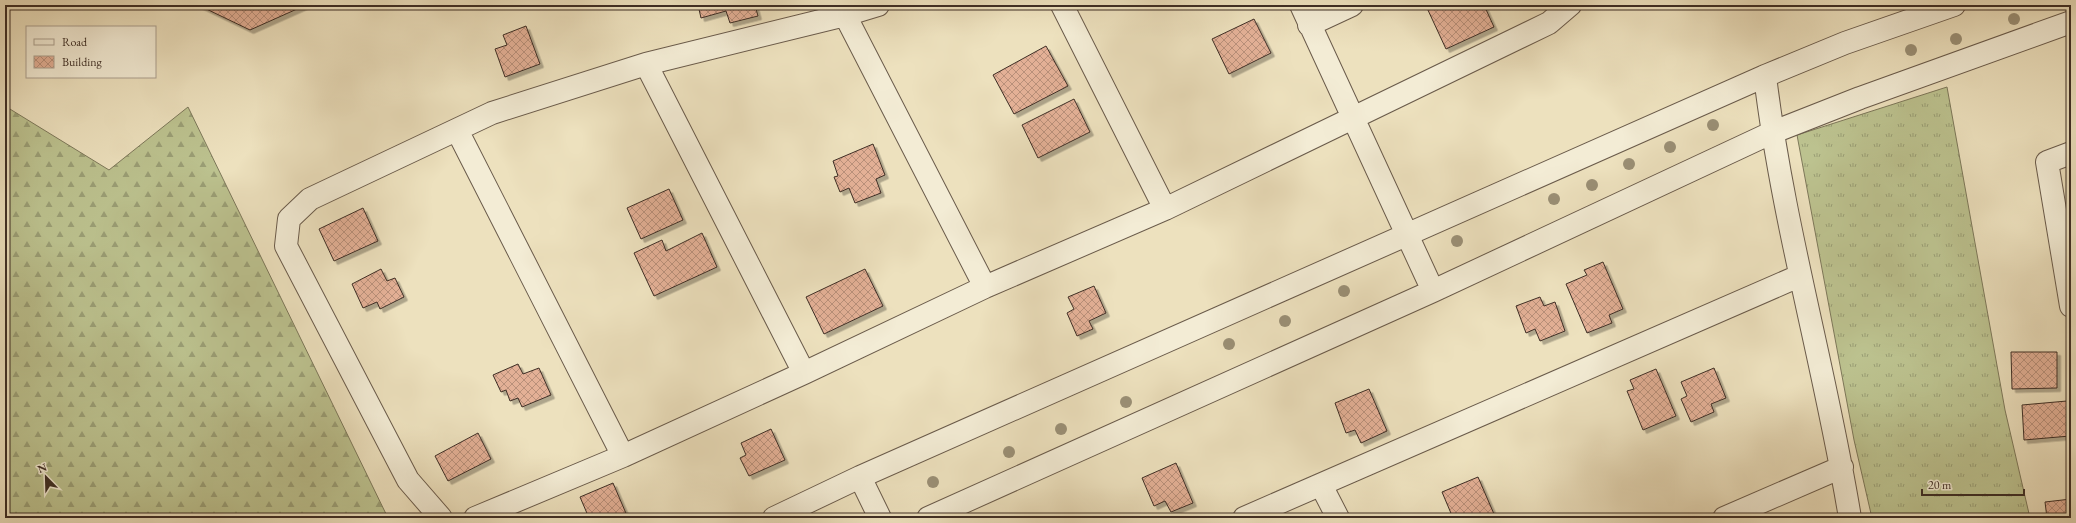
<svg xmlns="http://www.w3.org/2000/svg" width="2076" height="523" viewBox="0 0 2076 523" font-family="'EB Garamond',serif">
<defs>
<pattern id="grass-tufts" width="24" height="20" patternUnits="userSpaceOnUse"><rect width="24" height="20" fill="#bcc28f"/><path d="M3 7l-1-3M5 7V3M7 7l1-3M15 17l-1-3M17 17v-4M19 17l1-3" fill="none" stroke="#9a9e75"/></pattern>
<pattern id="forest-firs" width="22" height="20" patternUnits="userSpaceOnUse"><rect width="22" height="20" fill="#bcc28f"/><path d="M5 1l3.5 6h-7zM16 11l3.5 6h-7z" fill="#9a9e75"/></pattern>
<pattern id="building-cross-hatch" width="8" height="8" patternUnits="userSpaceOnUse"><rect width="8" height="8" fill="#e3b096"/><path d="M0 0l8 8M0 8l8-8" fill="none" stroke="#b9907a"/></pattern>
<filter id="shadow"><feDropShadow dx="3.5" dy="3.5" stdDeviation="0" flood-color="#0004"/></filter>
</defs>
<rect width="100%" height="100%" fill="#ede1be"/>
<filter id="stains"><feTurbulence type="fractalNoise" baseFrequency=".005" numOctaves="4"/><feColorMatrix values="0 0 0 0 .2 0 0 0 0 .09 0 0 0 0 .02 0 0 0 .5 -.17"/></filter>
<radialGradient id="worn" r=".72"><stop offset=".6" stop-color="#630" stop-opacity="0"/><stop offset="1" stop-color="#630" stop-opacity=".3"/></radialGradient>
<path fill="url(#grass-tufts)" stroke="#7d785a" d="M1947,87L2005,410L2030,518H1872L1854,440L1797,135Z"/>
<path fill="url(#forest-firs)" stroke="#7d785a" d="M5,106L109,170L188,107L388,518H5Z"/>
<path fill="url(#building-cross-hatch)" stroke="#3e2e25" filter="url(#shadow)" d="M198,5H306L250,30Z
M698,5H755L758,16L730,23L726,11L701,18Z
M1433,5H1484L1494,27L1446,49L1427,8Z
M1254,19L1271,53L1229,74L1212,39Z
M526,26L540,64L505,77L495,49L507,45L503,35Z
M1046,46L1068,86L1014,114L993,75Z
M1074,99L1090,132L1038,158L1022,125Z
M873,144L885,175L876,179L881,193L855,203L849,188L840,192L834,177L838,176L833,161Z
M669,189L683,220L641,239L627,208Z
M363,208L378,241L334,261L319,229Z
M702,233L717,267L654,296L634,253L662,240L666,251Z
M1603,262L1623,309L1609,315L1612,323L1587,333L1566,284L1587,275L1584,270Z
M381,269L387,281L395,278L404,297L380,309L377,302L363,308L352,284Z
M865,269L883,306L824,334L806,297Z
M1094,286L1106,313L1089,321L1093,329L1077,336L1067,313L1074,309L1068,297Z
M1540,297L1544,306L1555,302L1565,331L1540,341L1535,329L1526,333L1516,306Z
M2011,352H2057V388L2012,389Z
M518,364L523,374L539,368L551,395L522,407L518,398L510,401L506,390L501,392L493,375Z
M1714,368L1726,398L1711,404L1714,412L1691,422L1681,399L1687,396L1681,382Z
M1656,369L1676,416L1643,430L1627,391L1634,389L1630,380Z
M1369,389L1387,431L1361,443L1355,430L1346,433L1335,403Z
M2067,401L2070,436L2024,440L2022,405Z
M771,429L785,460L749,476L740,458L746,455L741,443Z
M478,433L491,459L448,481L435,456Z
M1176,463L1193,503L1171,512L1165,501L1154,506L1142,478Z
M1478,477L1494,514L1484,518H1453L1442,492Z
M613,483L628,518H589L580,497Z
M2071,499V518H2047L2045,502Z"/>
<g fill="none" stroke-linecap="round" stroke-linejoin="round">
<g stroke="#6a5b4b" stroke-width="24">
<path id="street" d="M1062,5L1165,209
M1301,5L1433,291
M845,15L985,287
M1309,25L1352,5
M646,64L804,373
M1765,76C1783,226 1826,370 1850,518
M457,130L623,456
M2071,153L2047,162L2071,306
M860,477L880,518
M1321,485L1338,518
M441,518L408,480L286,246L289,219L310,199L492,113L646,64L845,15L878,5
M475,518L623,456L804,373L985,287L1165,209L1549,23L1570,5
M774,518L860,477L1765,76L1845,43L1954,5
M928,518L1433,291L1771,133L1860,98L2071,22
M1244,518L1799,276
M1724,518L1842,467"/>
</g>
<use href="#street" stroke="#f3ecd5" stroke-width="22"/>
</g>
<g fill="#9a8f75">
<circle cx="2014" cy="19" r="6"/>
<circle cx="1956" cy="39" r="6"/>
<circle cx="1911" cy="50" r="6"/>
<circle cx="1713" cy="125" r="6"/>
<circle cx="1670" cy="147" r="6"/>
<circle cx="1629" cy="164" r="6"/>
<circle cx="1592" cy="185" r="6"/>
<circle cx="1554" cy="199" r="6"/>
<circle cx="1457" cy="241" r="6"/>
<circle cx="1344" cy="291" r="6"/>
<circle cx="1285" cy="321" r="6"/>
<circle cx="1229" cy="344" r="6"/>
<circle cx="1126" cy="402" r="6"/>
<circle cx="1061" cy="429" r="6"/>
<circle cx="1009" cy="452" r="6"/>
<circle cx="933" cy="482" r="6"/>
</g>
<rect width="2076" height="523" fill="none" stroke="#ede1be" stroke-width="20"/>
<rect x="6" y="6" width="2064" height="511" fill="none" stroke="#3e2e25" stroke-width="2"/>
<rect x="10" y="10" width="2056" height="503" fill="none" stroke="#3e2e25"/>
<rect x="26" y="26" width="130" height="52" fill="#f3ecd5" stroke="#aba08f"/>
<rect x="34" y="39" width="20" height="6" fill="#f3ecd5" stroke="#aba08f"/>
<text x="62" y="46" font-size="12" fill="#3e2e25">Road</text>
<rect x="34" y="56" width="20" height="12" fill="url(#building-cross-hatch)" stroke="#aba08f"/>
<text x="62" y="66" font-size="12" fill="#3e2e25">Building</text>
<g transform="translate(46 477) rotate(337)" stroke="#f3ecd5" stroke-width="3" paint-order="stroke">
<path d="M0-3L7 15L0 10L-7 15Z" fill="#3e2e25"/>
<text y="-6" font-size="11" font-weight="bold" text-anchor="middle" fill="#3e2e25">N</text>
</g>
<path d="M1922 489v6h102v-6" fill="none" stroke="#3e2e25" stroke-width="2"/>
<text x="1928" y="489" font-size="12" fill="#3e2e25" stroke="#f3ecd5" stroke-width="3" paint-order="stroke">20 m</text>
<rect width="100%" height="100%" filter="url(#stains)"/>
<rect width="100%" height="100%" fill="url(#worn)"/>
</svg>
